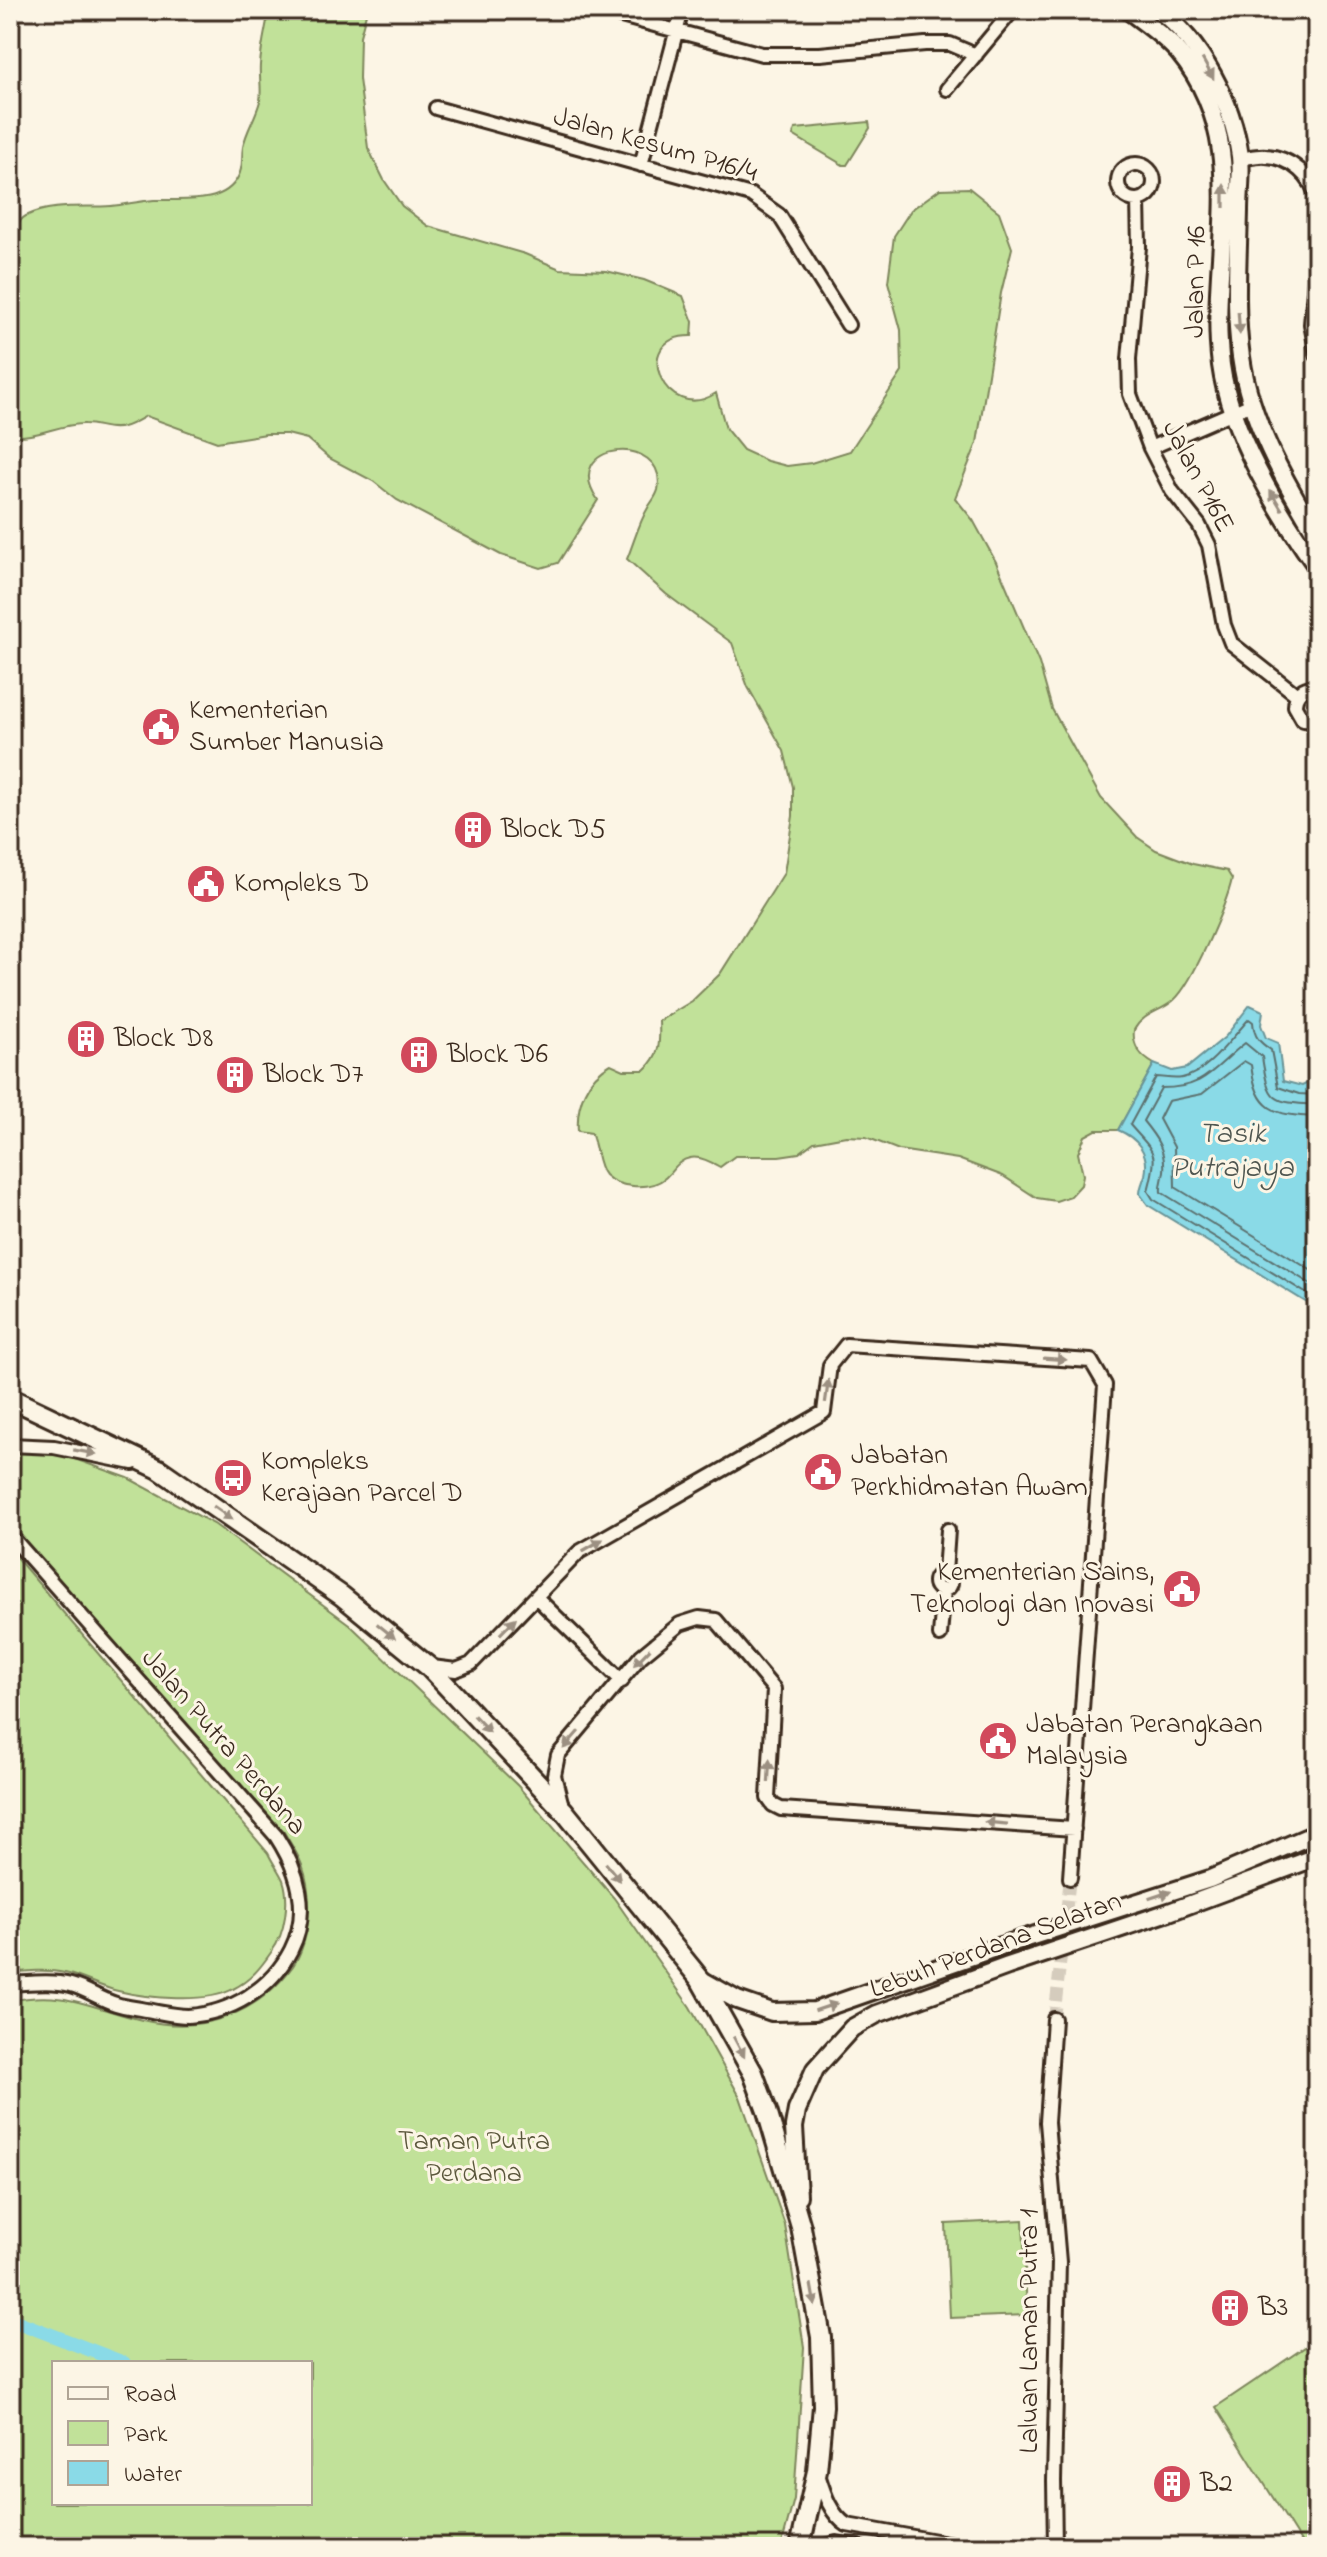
<svg xmlns="http://www.w3.org/2000/svg" width="1327" height="2557" viewBox="0 0 1327 2557" font-family="'Indie Flower',sans-serif">
<rect width="100%" height="100%" fill="#fcf5e5"/>
<filter id="ink" filterUnits="userSpaceOnUse"><feTurbulence type="fractalNoise" baseFrequency=".0125" numOctaves="2"/><feDisplacementMap in="SourceGraphic" scale="16" xChannelSelector="R" yChannelSelector="G"/><feConvolveMatrix kernelMatrix="1 2 1 2 8 2 1 2 1" color-interpolation-filters="sRGB"/></filter>
<g filter="url(#ink)">
<path fill="#c1e199" stroke="#7e865c" stroke-width="2" fill-rule="evenodd" d="M269,10H367L360,36L359,79L368,148L384,180L402,206L428,226L525,254L560,269L606,271L644,280L683,296L693,322L692,336C627,335 665,427 716,393L726,429L743,450L767,461L787,466L811,463L850,451L902,372L901,330L888,282L894,236L911,210L940,189L969,188L999,212L1012,248L1001,293L977,443L955,498L973,520L996,562L1039,663L1052,709L1101,798L1137,837L1156,850L1193,864L1227,871L1232,879C1226,905 1193,983 1174,1000C1161,1012 1144,1012 1134,1030C1132,1046 1140,1056 1154,1064L1118,1130H1096L1085,1136L1078,1153L1083,1175L1081,1185L1071,1196L1056,1201L1037,1198L1003,1176L958,1159L899,1150L866,1137L846,1136L814,1142L799,1153L779,1156H735L720,1167C711,1162 700,1156 690,1158C678,1160 673,1171 665,1178C651,1190 619,1189 605,1175C597,1166 597,1146 591,1133L578,1131C576,1104 587,1077 611,1064L624,1070H644C660,1056 660,1043 659,1021L692,1001L720,974L784,873L793,816V787L784,751L748,687L732,643L666,594L627,559C634,542 639,522 649,506C652,501 656,497 658,490C669,432 557,441 598,500L558,563L541,568L501,555L397,500L373,481L329,458L307,439L287,434H266L217,442L146,416C139,420 131,425 123,427C110,431 98,424 85,424C60,423 34,440 10,435V234C16,228 18,220 26,216C52,203 84,208 111,206C125,205 139,201 154,200C180,199 224,206 238,177C244,167 241,158 243,147C246,131 256,117 260,101C262,88 259,77 260,65C261,47 266,28 269,10Z
M869,122L870,128L847,165H843L793,135L795,129Z
M32,1451L55,1452L128,1478L214,1524L349,1624L518,1786L614,1898L690,2007L740,2097L785,2225L804,2347L794,2499L781,2547H10V2001C64,1989 91,2008 142,2020C201,2034 256,2016 293,1966C311,1939 313,1894 302,1865C298,1854 290,1843 284,1832L13,1533L10,1528V1457L16,1453ZM54,2363H310V2503H54Z
M10,1550L268,1853C272,1862 279,1871 283,1880C290,1900 285,1934 272,1951C261,1967 251,1980 233,1989C206,2004 147,1998 118,1991C100,1987 83,1977 65,1973C47,1969 28,1971 10,1973Z
M1023,2220L1027,2315L950,2318L946,2224Z
M1317,2339V2547H1304L1216,2407Z"/>
<path fill="#8adae7" stroke="#6a9497" stroke-width="2" d="M1250,1005L1263,1011L1261,1025L1266,1038L1278,1043L1283,1081L1302,1086L1308,1083L1317,1089V1309L1148,1205L1140,1194C1140,1187 1143,1182 1145,1175C1150,1153 1137,1138 1118,1130L1154,1064L1172,1071L1187,1068L1225,1037Z"/>
<g fill="none" stroke-linecap="round" stroke-linejoin="round">
<path stroke="#5b706e" stroke-width="2" d="M1317,1095L1299,1094L1278,1087L1271,1050C1259,1042 1254,1037 1253,1022L1249,1019C1232,1037 1208,1073 1182,1078C1173,1080 1164,1077 1156,1077L1130,1125C1155,1154 1159,1150 1148,1191L1153,1199L1317,1300
M1317,1105C1271,1102 1269,1102 1262,1057L1245,1043C1212,1069 1206,1088 1161,1088L1143,1121C1156,1137 1166,1150 1164,1171C1163,1179 1160,1185 1161,1192L1317,1288
M1317,1117C1273,1115 1257,1111 1251,1065L1244,1061L1202,1094L1168,1101L1159,1119L1174,1147L1175,1187L1317,1274"/>
<path stroke="#8adae7" stroke-width="14" d="M10,2319L124,2363"/>
<path stroke="#d5ccbd" stroke-width="12" stroke-dasharray="12 6" stroke-linecap="butt" d="M1054,2019L1070,1878"/>
<g stroke="#3b2a1e" stroke-width="18">
<path id="street" d="M599,10L762,54H820L925,44H950L976,55
M947,89L1012,11
M436,108L751,195L779,215L848,325
M1240,159C1248,158 1258,155 1266,156C1290,157 1314,177 1317,201
M1118 182a18 18 0 1 1 36 0a18 18 0 1 1-36 0Z
M641,165L682,10
M1138,200L1139,247L1129,359L1130,394L1150,448L1172,491L1199,525L1209,545L1224,625L1231,643L1297,695
M1317,257L1311,324L1317,355
M1150,448L1252,404
M1317,688C1304,685 1295,693 1295,706L1303,720L1317,721
M10,1445L54,1447L133,1463
M10,1535L276,1836C298,1870 311,1911 291,1950C271,1989 231,2013 188,2016C174,2016 159,2012 146,2010C136,2008 125,2007 116,2004C100,1999 86,1989 71,1985C52,1980 29,1983 10,1984
M945,1573L948,1530
M935 1582a8 8 0 1 1 16 0a8 8 0 1 1-16 0Z
M536,1597L622,1681
M940,1635L944,1590
M432,1667L456,1670L471,1664L579,1552L824,1412L830,1365L846,1345L1091,1361L1105,1385L1070,1878
M562,1806L554,1775L558,1755L641,1656L680,1624L699,1618L716,1620L774,1689L768,1798L773,1805L781,1809L1074,1829
M1054,2019L1047,2122L1059,2262L1054,2481L1055,2547
M818,2474C824,2493 830,2514 847,2525L969,2547
M822,2547L837,2543L859,2547"/>
</g>
<g stroke="#3b2a1e" stroke-width="22">
<path id="secondary" d="M1128,10C1146,24 1165,36 1179,53C1256,145 1207,260 1221,365C1230,432 1278,512 1317,567
M1159,10C1202,44 1232,101 1240,156C1242,173 1239,193 1239,211C1238,259 1234,309 1241,357C1250,421 1284,480 1317,535
M700,1979L737,2000L772,2012L815,2011L1001,1946L1210,1879L1317,1833
M798,2196L794,2127L797,2110L815,2069L852,2028L877,2014L1008,1966L1169,1912L1317,1857"/>
</g>
<g stroke="#3b2a1e" stroke-width="24">
<path id="primary" d="M10,1398L159,1469L342,1596L429,1667L564,1811L700,1979L753,2073L767,2111L801,2227L821,2337L823,2406L817,2471L800,2547"/>
</g>
<use href="#street" stroke="#fcf5e5" stroke-width="12"/>
<use href="#secondary" stroke="#fcf5e5" stroke-width="16"/>
<use href="#primary" stroke="#fcf5e5" stroke-width="18"/>
</g>
<defs><path id="oneway-solid" d="M-6-.8H1V-3.2L6.5 0L1 3.2V.8H-6Z" transform="scale(2)"/></defs>
<g fill="#9c9082">
<use href="#oneway-solid" transform="translate(1208 69) rotate(61)"/>
<use href="#oneway-solid" transform="translate(1224 196) rotate(-90)"/>
<use href="#oneway-solid" transform="translate(1239 323) rotate(86)"/>
<use href="#oneway-solid" transform="translate(1276 500) rotate(-121)"/>
<use href="#oneway-solid" transform="translate(1055 1359) rotate(4)"/>
<use href="#oneway-solid" transform="translate(827 1391) rotate(-82)"/>
<use href="#oneway-solid" transform="translate(85 1452) rotate(10)"/>
<use href="#oneway-solid" transform="translate(223 1513) rotate(35)"/>
<use href="#oneway-solid" transform="translate(593 1545) rotate(-30)"/>
<use href="#oneway-solid" transform="translate(508 1626) rotate(-46)"/>
<use href="#oneway-solid" transform="translate(386 1631) rotate(39)"/>
<use href="#oneway-solid" transform="translate(642 1657) rotate(134)"/>
<use href="#oneway-solid" transform="translate(482 1724) rotate(47)"/>
<use href="#oneway-solid" transform="translate(571 1740) rotate(131)"/>
<use href="#oneway-solid" transform="translate(769 1771) rotate(-87)"/>
<use href="#oneway-solid" transform="translate(996 1823) rotate(-175)"/>
<use href="#oneway-solid" transform="translate(613 1872) rotate(51)"/>
<use href="#oneway-solid" transform="translate(1160 1895) rotate(-18)"/>
<use href="#oneway-solid" transform="translate(826 2007) rotate(-18)"/>
<use href="#oneway-solid" transform="translate(739 2047) rotate(62)"/>
<use href="#oneway-solid" transform="translate(813 2295) rotate(80)"/>
</g>
</g>
<defs>
<g id="civic-disc" transform="scale(2)"><circle r="9.5" fill="#d1495b" stroke="#fcf5e5"/><path d="M-.6-6.5H3V-4.5H.6V-3L4-1V1h2V6H-6V1h2V-1L-.6-3ZM-1.2 2.5V6h2.4V2.5Z" fill="#fff"/></g>
<g id="building-disc" transform="scale(2)"><circle r="9.5" fill="#d1495b" stroke="#fcf5e5"/><path d="M-4-6H4V6H1V3H-1V6H-4ZM-2.5-4.3h1.7v1.8h-1.7ZM.8-4.3h1.7v1.8H.8ZM-2.5-1h1.7V.8h-1.7ZM.8-1h1.7V.8H.8Z" fill="#fff"/></g>
<g id="bus-disc" transform="scale(2)"><circle r="9.5" fill="#d1495b" stroke="#fcf5e5"/><path d="M-5-6H5V4H4V6H2V4H-2V6H-4V4H-5ZM-3.5-4V0h7V-4ZM-3.5 1.2v1.5H-2V1.2ZM2 1.2v1.5H3.5V1.2Z" fill="#fff"/></g>
</defs>
<g fill-rule="evenodd">
<use href="#civic-disc" x="161" y="727"/>
<use href="#building-disc" x="473" y="830"/>
<use href="#civic-disc" x="206" y="884"/>
<use href="#building-disc" x="86" y="1039"/>
<use href="#building-disc" x="419" y="1055"/>
<use href="#building-disc" x="235" y="1075"/>
<use href="#civic-disc" x="823" y="1472"/>
<use href="#bus-disc" x="233" y="1478"/>
<use href="#civic-disc" x="1182" y="1589"/>
<use href="#civic-disc" x="998" y="1741"/>
<use href="#building-disc" x="1230" y="2308"/>
<use href="#building-disc" x="1172" y="2484"/>
</g>
<g text-anchor="middle" dominant-baseline="central" stroke-width="6" stroke-linejoin="round" paint-order="stroke">
<g font-size="28" fill="#3b2a1e" stroke="#fcf5e5">
<text transform="translate(655 146) rotate(16)">Jalan Kesum P16/4</text>
<text transform="translate(1197 282) rotate(-89)">Jalan P 16</text>
<text transform="translate(1197 477) rotate(62)">Jalan P16E</text>
<text transform="translate(223 1743) rotate(49)">Jalan Putra Perdana</text>
<text transform="translate(996 1946) rotate(-20)">Lebuh Perdana Selatan</text>
<text transform="translate(1030 2331) rotate(-90)">Laluan Laman Putra 1</text>
</g>
<g font-size="28" fill="#3b2a1e" stroke="#fcf5e5" text-anchor="start">
<text x="189" y="711">Kementerian<tspan x="189" dy="32">Sumber Manusia</tspan></text>
<text x="501" y="830">Block D5</text>
<text x="234" y="884">Kompleks D</text>
<text x="114" y="1039">Block D8</text>
<text x="447" y="1055">Block D6</text>
<text x="263" y="1075">Block D7</text>
<text x="851" y="1456">Jabatan<tspan x="851" dy="32">Perkhidmatan Awam</tspan></text>
<text x="261" y="1462">Kompleks<tspan x="261" dy="32">Kerajaan Parcel D</tspan></text>
<text x="1154" y="1573" text-anchor="end">Kementerian Sains,<tspan x="1154" dy="32">Teknologi dan Inovasi</tspan></text>
<text x="1026" y="1725">Jabatan Perangkaan<tspan x="1026" dy="32">Malaysia</tspan></text>
<text x="1258" y="2308">B3</text>
<text x="1200" y="2484">B2</text>
</g>
<g font-size="28" fill="#5c583d" stroke="#fcf5e5">
<text x="474" y="2142">Taman Putra<tspan x="474" dy="32">Perdana</tspan></text>
</g>
<g font-size="30" font-style="italic" fill="#4f5650" stroke="#fcf5e5">
<text x="1232" y="1135">Tasik<tspan x="1232" dy="34">Putrajaya</tspan></text>
</g>
</g>
<rect width="1327" height="2557" fill="none" stroke="#fcf5e5" stroke-width="40"/>
<rect x="20" y="20" width="1287" height="2517" fill="none" stroke="#3b2a1e" stroke-width="3" filter="url(#ink)"/>
<rect x="52" y="2361" width="260" height="144" fill="#fcf5e5" stroke="#afa495" stroke-width="2"/>
<rect x="68" y="2387" width="40" height="12" fill="#fcf5e5" stroke="#afa495" stroke-width="2"/>
<text x="124" y="2401" font-size="24" fill="#3b2a1e">Road</text>
<rect x="68" y="2421" width="40" height="24" fill="#c1e199" stroke="#afa495" stroke-width="2"/>
<text x="124" y="2441" font-size="24" fill="#3b2a1e">Park</text>
<rect x="68" y="2461" width="40" height="24" fill="#8adae7" stroke="#afa495" stroke-width="2"/>
<text x="124" y="2481" font-size="24" fill="#3b2a1e">Water</text>
</svg>
